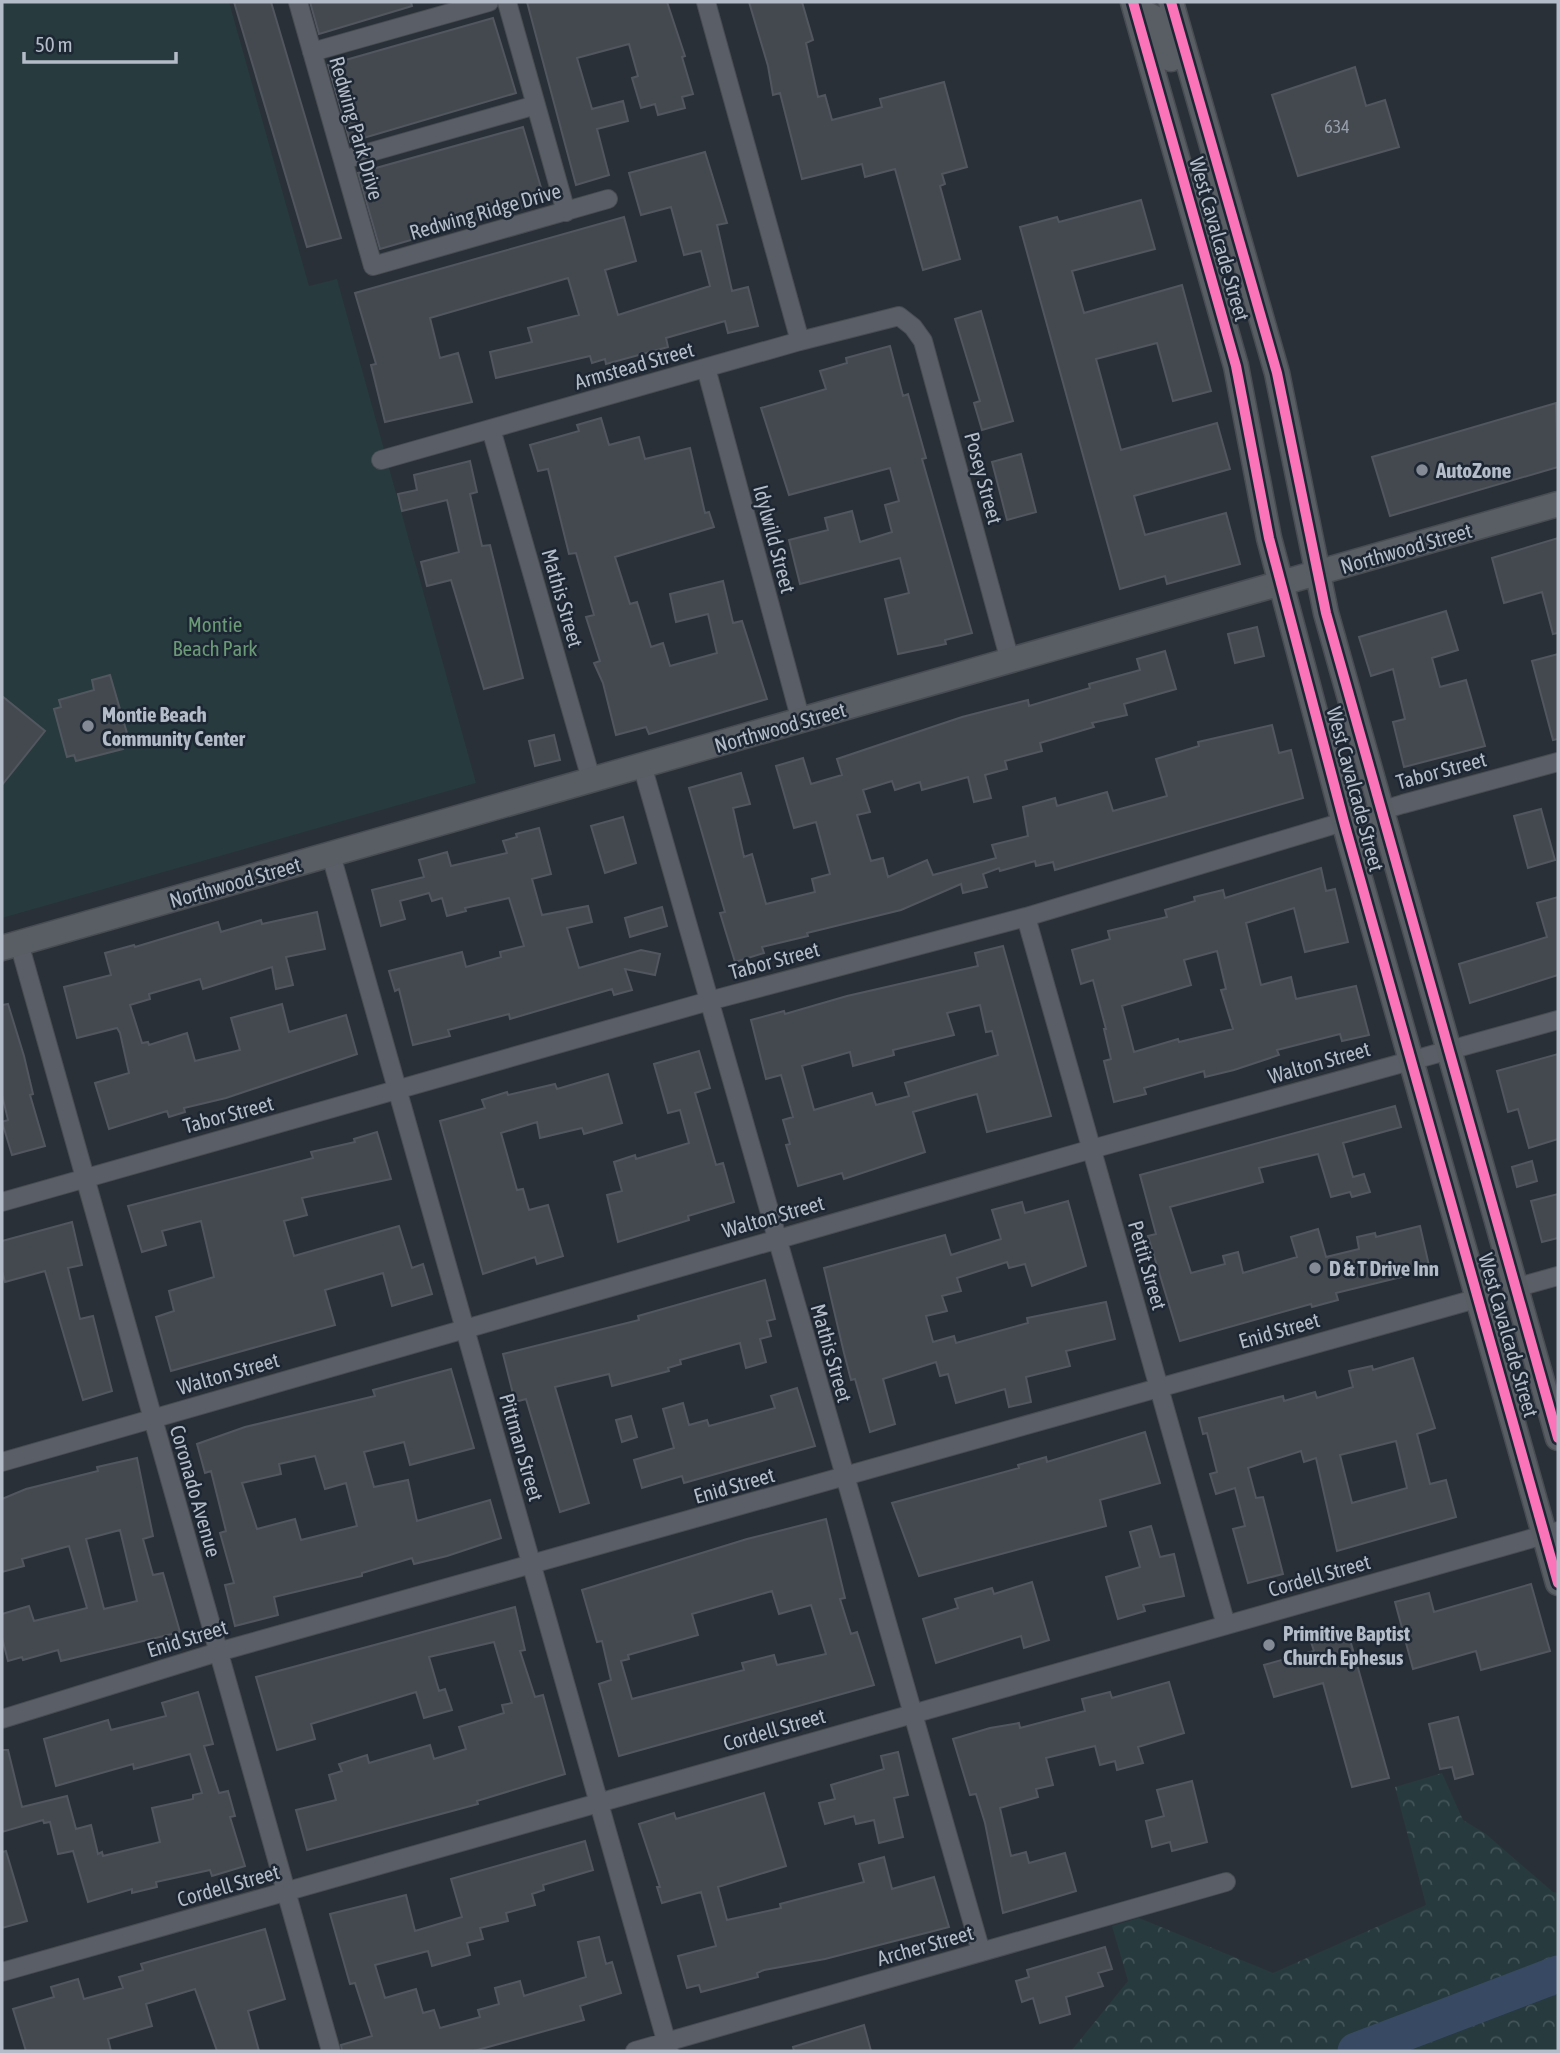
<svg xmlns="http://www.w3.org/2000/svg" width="1560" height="2053" viewBox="0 0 1560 2053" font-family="'Asap Condensed',sans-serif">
<defs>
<pattern id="forest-crowns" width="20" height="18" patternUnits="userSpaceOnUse" patternTransform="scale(1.75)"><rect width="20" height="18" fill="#273a3e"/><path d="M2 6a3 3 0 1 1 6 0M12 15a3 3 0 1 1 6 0" fill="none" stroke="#445559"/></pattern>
</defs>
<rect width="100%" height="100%" fill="#2a3038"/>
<path fill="url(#forest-crowns)" d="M1442,1773L1463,1820L1486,1834L1553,1892L1558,1893V2051H1071L1128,1981L1112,1926L1139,1918L1273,1973L1426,1905L1395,1787Z"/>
<path fill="#273a3e" d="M2,2H229L309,286L337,279L476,783L2,918Z"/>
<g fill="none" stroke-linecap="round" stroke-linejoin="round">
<path stroke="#384963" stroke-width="37" d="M1356,2051L1558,1974"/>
</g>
<path fill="#444950" stroke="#52575f" stroke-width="2" fill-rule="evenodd" d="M234,2H271L341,238L307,247Z
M310,2H411L412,6L319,34Z
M527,2H667L685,56L682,57L693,94L682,97L685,108L658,115L655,104L641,108L632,78L638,76L629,44L577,58L592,109L623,101L628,121L597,129L609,175L576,185Z
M749,2H802L813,40L806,43L818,97L825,95L832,120L882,107L880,99L944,82L967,167L942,174L945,184L940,186L960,259L923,270L895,169L865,177L862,164L802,179L780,93L773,95L768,66Z
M493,18L516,93L350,142L328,65Z
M1355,67L1366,106L1385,100L1399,147L1298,176L1272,95Z
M523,127L545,201L380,249L358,173Z
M705,152L727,223L717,225L732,291L748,287L758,326L728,333L725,321L666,338L668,347L606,364L605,359L592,363L590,356L496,378L490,352L532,342L528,328L579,315L568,278L430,318L440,358L458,353L472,402L385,422L371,365L376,364L355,293L624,217L636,261L605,270L618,315L710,286L701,251L684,255L671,207L641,215L629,173Z
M1141,200L1155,249L1072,271L1084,313L1182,285L1211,391L1173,401L1157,343L1096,359L1121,450L1217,423L1230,469L1134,496L1145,535L1226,513L1240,564L1167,584L1165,576L1120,589L1020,227L1057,217L1059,222Z
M981,311L1013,421L982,430L974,403L980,401L955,319Z
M890,346L903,396L908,394L926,458L922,459L972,633L945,640L946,644L898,654L885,599L909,593L900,558L800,584L789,540L828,530L825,518L852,511L860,542L892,532L885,505L899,501L890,468L789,495L761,408L826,389L820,371L847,363L846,358Z
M1556,403L1558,467L1390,516L1372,457Z
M601,418L609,445L639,437L645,459L690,448L705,513L709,512L714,527L615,557L630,604L637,602L651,647L663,643L670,666L717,653L708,614L676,622L670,594L723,581L733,623L742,621L767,699L649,734L646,727L616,735L603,683L594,663L600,661L586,617L594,615L576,553L569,554L548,469L538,471L530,445L579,431L577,425Z
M1021,454L1036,512L1007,520L992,462Z
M470,461L477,492L470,494L482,546L490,545L523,678L484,689L451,580L427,586L421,562L459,552L447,500L402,511L398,494L417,490L414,475Z
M1558,538V633L1553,634L1542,592L1504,603L1492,558Z
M1446,611L1458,650L1432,658L1440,687L1466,680L1485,746L1404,767L1393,722L1405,719L1393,669L1371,676L1359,637Z
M1257,627L1264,656L1235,663L1228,634Z
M1165,651L1176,689L1124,704L1127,715L1092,723L1094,727L1040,743L1042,751L1005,761L1007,769L985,775L991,798L974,802L968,777L922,790L920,782L895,790L892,781L863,790L870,812L857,815L871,861L883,858L888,877L927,860L933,875L996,858L992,845L1028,836L1023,807L1055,798L1057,806L1107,792L1113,811L1167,796L1156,759L1199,746L1198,742L1272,725L1279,753L1291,750L1303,798L1055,870L1053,862L1036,866L1035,861L1000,871L999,868L983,874L987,887L963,893L961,884L901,910L807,933L808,936L762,947L764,953L735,962L720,913L725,912L689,788L741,773L750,804L733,808L744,857L752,854L766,904L815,892L812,879L830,874L816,822L794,828L776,766L803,758L811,784L842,775L837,759L962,717L1028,700L1029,706L1090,688L1089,684L1140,670L1137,659Z
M1558,654V739L1553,740L1532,661Z
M110,675L129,740L121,743L123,749L76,761L74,755L67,757L54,709L61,707L59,700L94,690L92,680Z
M2,696L45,731L2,785Z
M554,735L560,760L535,766L529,741Z
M1541,809L1555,860L1528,868L1514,816Z
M623,817L636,863L605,873L591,826Z
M539,828L551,874L532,879L542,915L588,906L592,922L567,928L579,968L641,950L660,954L655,975L625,969L632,990L614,995L612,989L510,1019L509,1014L448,1030L450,1036L413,1045L399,989L395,991L389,971L462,952L466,967L501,957L500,952L524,946L509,898L465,908L466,911L447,916L442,898L432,901L429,893L400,901L405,919L381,926L372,890L424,877L419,860L447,852L451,866L507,853L503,841L517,837L516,834Z
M1321,868L1326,891L1335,889L1348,942L1305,952L1294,908L1246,923L1261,985L1291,977L1296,999L1356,986L1369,1035L1342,1041L1340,1034L1277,1050L1279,1055L1234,1070L1205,1077L1204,1071L1144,1088L1146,1094L1114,1102L1104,1061L1111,1059L1104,1029H1106L1093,980L1081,984L1072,950L1110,939L1108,931L1167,917L1165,910L1195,901L1194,897L1223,890L1225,898ZM1217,951L1226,989L1221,990L1233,1029L1179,1042L1178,1039L1134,1052L1122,1006L1191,985L1184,960Z
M1558,897V975L1470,1003L1459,964L1547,937L1537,903Z
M662,907L667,926L630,937L625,918Z
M317,912L325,949L286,957L293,985L276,989L272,967L203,989L200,979L149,994L150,999L130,1005L142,1043L148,1042L149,1045L187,1033L195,1061L240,1050L231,1018L282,1004L289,1032L346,1015L357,1054L226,1098L184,1108L185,1112L169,1117L167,1111L109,1129L95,1083L129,1073L120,1033L117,1028L77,1038L64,987L111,975L105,953L134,945L135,947L218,922L221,932L261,920L262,924Z
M1003,946L1051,1116L987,1132L977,1094L958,1099L913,1112L925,1152L844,1179L842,1173L798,1186L786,1145L790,1144L783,1120L793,1117L781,1075L766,1079L751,1020L784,1011L785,1014L847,996L978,966L975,953ZM980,1005L986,1032L992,1031L998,1055L905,1083L909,1096L876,1105L872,1093L814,1110L802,1066L850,1052L853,1066L894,1055L893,1050L954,1035L947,1013Z
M8,1004L24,1056L33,1094L30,1095L45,1146L12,1155L2,1122L8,1120L2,1095V1005Z
M699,1051L710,1088L695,1093L716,1165L723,1163L734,1202L688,1216L689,1220L618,1242L607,1195L622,1191L614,1162L635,1155L636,1159L689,1143L680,1110L668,1113L654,1064Z
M1558,1054V1139L1529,1148L1518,1109L1508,1112L1497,1071Z
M608,1074L622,1123L584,1134L582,1128L540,1138L537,1122L501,1133L517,1190L523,1189L529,1210L548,1205L563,1256L537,1264L535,1257L483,1274L440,1121L485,1108L482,1100L507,1092L508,1095L555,1084L557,1089Z
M1395,1106L1401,1127L1343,1143L1353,1177L1364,1174L1370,1192L1352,1197L1350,1192L1331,1197L1318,1154L1259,1168L1263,1182L1170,1207L1191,1273L1225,1264L1223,1256L1238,1252L1243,1273L1297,1257L1291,1237L1318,1229L1326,1257L1359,1249L1357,1237L1375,1233L1376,1237L1420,1226L1430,1270L1336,1293L1338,1300L1312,1307L1311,1304L1180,1341L1148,1236L1156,1234L1140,1175Z
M377,1132L391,1179L302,1198L307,1215L284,1221L294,1256L399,1226L412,1268L423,1264L432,1294L392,1306L383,1273L325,1290L335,1325L171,1371L156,1317L174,1311L169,1291L214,1277L201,1221L162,1231L166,1245L142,1252L128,1206L313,1158L311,1152L355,1142L354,1139Z
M1532,1161L1537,1181L1517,1187L1512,1167Z
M1558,1194V1238L1542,1242L1531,1201Z
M1068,1201L1086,1266L1032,1286L1025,1264L1009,1268L1007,1262L957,1278L961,1291L942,1296L947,1311L926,1316L933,1342L954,1336L956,1343L1028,1323L1027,1318L1106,1302L1115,1339L1066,1351L1070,1366L1026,1377L1031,1402L1009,1407L1005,1389L956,1403L948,1374L940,1376L936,1362L883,1379L895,1424L870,1432L855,1379L851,1380L844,1353L824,1268L945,1235L951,1255L1001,1239L992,1210L1022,1202L1025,1213Z
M72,1222L82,1265L68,1268L80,1319L93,1316L112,1391L83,1400L45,1271L5,1282L2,1271V1241Z
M765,1280L775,1319L767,1321L771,1336L760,1339L766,1362L746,1368L740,1343L680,1360L681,1364L668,1368L669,1371L612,1386L609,1374L555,1387L589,1503L560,1512L526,1399L515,1402L503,1354L639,1320L638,1316Z
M1413,1358L1435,1428L1417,1434L1430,1484L1446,1480L1456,1517L1337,1551L1316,1458L1304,1462L1301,1451L1248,1468L1256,1498L1263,1497L1283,1574L1248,1583L1233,1529L1245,1526L1235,1488L1216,1494L1210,1474L1217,1472L1207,1433L1203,1434L1199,1418L1283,1396L1284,1401L1315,1392L1317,1398L1353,1387L1349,1371L1372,1366L1373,1370ZM1396,1441L1407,1488L1352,1503L1340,1455Z
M451,1369L474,1448L410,1465L404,1442L364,1452L374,1487L408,1480L417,1521L490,1500L501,1538L447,1556L414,1564L412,1558L362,1573V1576L274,1597L278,1615L235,1626L225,1585L234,1583L220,1533L226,1531L211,1471L205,1473L197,1444L245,1427L375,1396L373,1390ZM315,1456L325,1489L346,1483L357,1526L301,1540L295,1519L257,1529L242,1483L281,1474L279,1464Z
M797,1388L815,1446L684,1483L682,1476L642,1488L634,1460L674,1448L663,1409L683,1403L689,1425L707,1420L709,1426L775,1408L771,1396Z
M631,1416L637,1437L622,1442L616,1420Z
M1145,1432L1160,1483L1100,1500L1106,1526L919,1576L892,1503L1019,1468L1018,1465L1046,1457L1047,1462Z
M137,1458L153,1536L143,1539L153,1575L163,1573L180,1632L61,1661L58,1650L23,1660L22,1657L8,1661L2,1638V1614L29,1606L34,1621L87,1608L69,1546L22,1559L24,1566L2,1572V1499L26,1489L98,1471L97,1467ZM120,1530L137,1601L104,1609L86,1539Z
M826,1519L845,1598L840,1599L851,1634L857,1632L874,1685L619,1756L599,1684L611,1680L602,1641L597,1642L582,1590L747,1539ZM772,1591L779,1614L811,1605L826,1654L777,1665L774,1655L742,1663L744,1670L632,1699L621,1661L629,1659L628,1655L698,1635L692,1614Z
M1151,1526L1160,1557L1174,1554L1184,1596L1143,1605L1145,1611L1118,1619L1106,1577L1140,1567L1130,1532Z
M1032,1582L1049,1640L1024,1648L1021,1636L936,1663L923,1619L958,1608L955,1599L992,1588L994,1594Z
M1531,1584L1550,1651L1481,1670L1476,1651L1413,1669L1395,1602L1429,1593L1434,1612Z
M515,1607L525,1650L520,1651L535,1697L543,1695L565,1774L477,1801L478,1804L307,1850L296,1810L336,1800L329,1775L342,1771L339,1764L367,1755L369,1763L430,1745L434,1759L466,1749L459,1727L504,1713L502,1705L512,1703L494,1642L429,1657L439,1691L445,1689L452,1710L424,1718L416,1692L311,1724L315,1739L277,1750L256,1677Z
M1347,1629L1389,1778L1352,1787L1323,1683L1274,1697L1264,1665L1314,1651L1310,1639Z
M1169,1682L1184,1733L1138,1747L1143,1763L1117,1770L1115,1761L1100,1765L1095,1746L1046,1758L1053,1785L1036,1789L1038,1797L1000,1808L1011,1856L1026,1852L1029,1863L1065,1853L1076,1891L1003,1913L985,1823L976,1794L970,1795L953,1739L990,1728L1019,1723L1020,1728L1085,1711L1082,1699L1110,1692L1112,1698Z
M198,1692L213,1744L204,1746L219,1793L228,1791L235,1816L230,1817L245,1866L212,1876L210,1870L156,1882L157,1887L132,1893V1889L88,1902L73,1851L58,1854L50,1822L44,1823L43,1820L2,1832V1750H8L22,1807L67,1796L76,1829L91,1825L98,1854L102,1852L103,1856L160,1842L152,1808L193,1799V1795L202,1793L190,1754L134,1769L133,1764L56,1786L44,1739L108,1720L111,1730L166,1716L162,1703Z
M1458,1717L1473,1774L1455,1779L1452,1767L1440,1769L1429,1724Z
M898,1752L908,1795L894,1798L903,1837L879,1843L874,1820L856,1824L854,1816L825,1824L819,1803L835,1799L831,1785L884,1769L881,1756Z
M1192,1781L1207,1842L1172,1851L1170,1842L1152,1847L1146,1821L1164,1816L1157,1790Z
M764,1793L786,1866L718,1887L727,1920L781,1908L780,1904L864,1882L859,1864L884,1857L892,1889L934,1877L949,1927L825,1959L764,1970L757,1973L758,1977L701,1992L699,1985L687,1988L678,1956L716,1946L701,1892L662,1903L657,1887H660L639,1824L674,1813L676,1819Z
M585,1841L593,1870L543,1885L544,1890L532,1894L535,1905L506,1913L508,1921L480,1928L483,1939L467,1943L470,1955L432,1966L428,1951L375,1965L385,1998L416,1989L423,2013L434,2010L440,2028L480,2017L478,2010L499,2004L495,1988L520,1981L524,1996L586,1977L578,1942L599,1937L606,1964L612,1962L621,1993L580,2006L584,2020L474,2051H342L341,2045L372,2036L355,1983L350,1984L330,1914L406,1895L415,1931L462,1917L451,1879Z
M6,1851L27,1921L2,1928V1852Z
M265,1929L285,1999L248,2011L259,2051H217L195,1989L146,2004L152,2026L108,2039L111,2051H26L13,2009L54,1997L51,1987L78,1979L84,1999L123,1988L119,1977L143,1970L141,1964Z
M1105,1947L1112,1969L1098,1973L1103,1986L1066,1997L1070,2014L1040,2023L1033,1998L1022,2002L1016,1981L1029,1977L1027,1970Z
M864,2025L871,2051H794L793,2047Z"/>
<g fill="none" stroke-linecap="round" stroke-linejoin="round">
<g stroke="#484c53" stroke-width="20">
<path id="street" d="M298,2L373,266L608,199
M507,2L566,212
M706,2L800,341
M312,52L489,2
M343,160L536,105
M706,368L801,721
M491,429L591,779
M381,460L800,341L899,316L913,327L923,341L1010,661
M642,765L981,1952
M331,855L669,2051
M1026,917L1226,1625
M19,943L331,2051
M2,1202L709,1001L1026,917L1403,804L1558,762
M1518,1287L1558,1276
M2,1462L1092,1149L1558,1020
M2,1719L218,1652L1479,1298
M2,1972L1558,1531
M635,2051L1226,1882"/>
</g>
<g stroke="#484c53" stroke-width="27">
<path id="secondary" d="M1133,2L1236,366L1269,538L1344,822L1558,1583
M1171,2L1277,373L1326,613L1558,1438
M1135,8L1158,20L1171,59
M2,948L1558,504"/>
</g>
<use href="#street" stroke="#5a5e66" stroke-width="18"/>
<use href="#secondary" stroke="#595d64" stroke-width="24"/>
<g stroke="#1d2633" stroke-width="15">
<path id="cycleway" d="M1133,2L1236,366L1269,538L1344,822L1558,1583
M1171,2L1277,373L1326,613L1558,1438"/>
</g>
<use href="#cycleway" stroke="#fb73b8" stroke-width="10"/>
</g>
<g fill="#848b96" stroke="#1d2633" stroke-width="2.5">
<circle cx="1422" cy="470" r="7"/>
<circle cx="88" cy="726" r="7"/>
<circle cx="1315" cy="1268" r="7"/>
<circle cx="1269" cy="1645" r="7"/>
</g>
<g text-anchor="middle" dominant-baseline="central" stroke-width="5" stroke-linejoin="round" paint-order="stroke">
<g font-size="18" fill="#989fab">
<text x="1337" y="126">634</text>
</g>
<g font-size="21" fill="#b4bcc9" stroke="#1d2633">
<text transform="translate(357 128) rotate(74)">Redwing Park Drive</text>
<text transform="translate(485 211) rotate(-16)">Redwing Ridge Drive</text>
<text transform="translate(1220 239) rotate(74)">West Cavalcade Street</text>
<text transform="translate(634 365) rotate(-16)">Armstead Street</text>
<text transform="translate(984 478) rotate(75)">Posey Street</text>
<text transform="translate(775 539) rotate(75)">Idylwild Street</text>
<text transform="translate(1406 548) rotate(-16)">Northwood Street</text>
<text transform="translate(563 598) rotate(74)">Mathis Street</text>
<text transform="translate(780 727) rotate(-16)">Northwood Street</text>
<text transform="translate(1441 770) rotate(-15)">Tabor Street</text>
<text transform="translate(1356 789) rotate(75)">West Cavalcade Street</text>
<text transform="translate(235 882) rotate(-16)">Northwood Street</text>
<text transform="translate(774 960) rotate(-15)">Tabor Street</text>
<text transform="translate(1319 1062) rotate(-16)">Walton Street</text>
<text transform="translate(228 1114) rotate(-15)">Tabor Street</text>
<text transform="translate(773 1216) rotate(-16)">Walton Street</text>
<text transform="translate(1148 1265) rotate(74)">Pettit Street</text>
<text transform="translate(1279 1330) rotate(-16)">Enid Street</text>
<text transform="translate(1509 1335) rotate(74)">West Cavalcade Street</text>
<text transform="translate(832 1353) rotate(74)">Mathis Street</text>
<text transform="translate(228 1373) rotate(-16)">Walton Street</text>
<text transform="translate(522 1447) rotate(74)">Pittman Street</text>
<text transform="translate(734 1485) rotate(-16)">Enid Street</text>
<text transform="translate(196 1491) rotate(74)">Coronado Avenue</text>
<text transform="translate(1319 1575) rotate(-16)">Cordell Street</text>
<text transform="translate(187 1638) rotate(-17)">Enid Street</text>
<text transform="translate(774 1729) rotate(-16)">Cordell Street</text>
<text transform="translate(228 1885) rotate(-16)">Cordell Street</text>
<text transform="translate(925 1945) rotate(-16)">Archer Street</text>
</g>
<g font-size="21" font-weight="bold" fill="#b4bcc9" stroke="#1d2633" text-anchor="start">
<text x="1436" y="470">AutoZone</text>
<text x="102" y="714">Montie Beach<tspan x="102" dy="24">Community Center</tspan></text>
<text x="1329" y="1268">D &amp; T Drive Inn</text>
<text x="1283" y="1633">Primitive Baptist<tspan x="1283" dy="24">Church Ephesus</tspan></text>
</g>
<g font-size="21" fill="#6b9a76" stroke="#1d2633">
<text x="215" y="624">Montie<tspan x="215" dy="24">Beach Park</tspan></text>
</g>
</g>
<rect width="1560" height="2053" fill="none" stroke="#b4bcc9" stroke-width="7"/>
<path d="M24 52v10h152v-10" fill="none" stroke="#b4bcc9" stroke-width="3.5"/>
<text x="35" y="52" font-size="21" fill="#b4bcc9" stroke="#1d2633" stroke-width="5" paint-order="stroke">50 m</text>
</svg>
